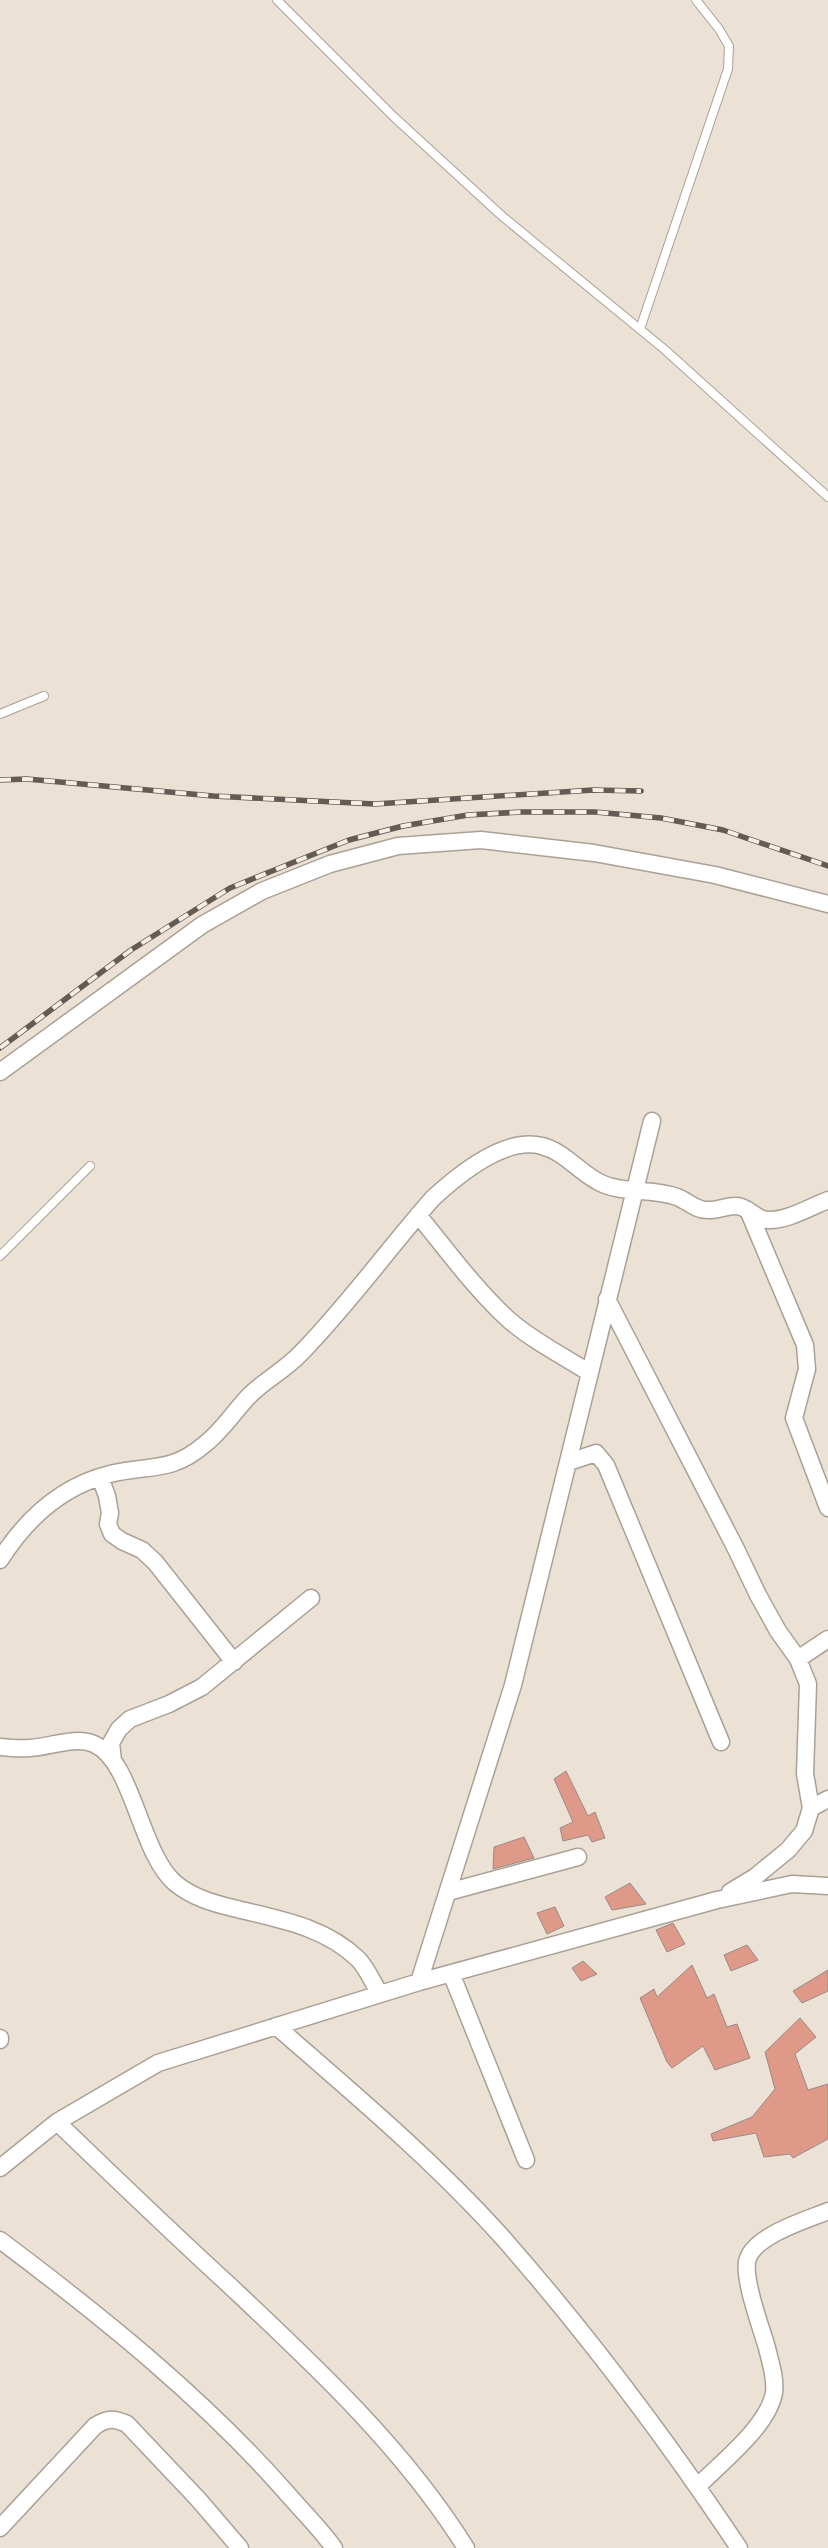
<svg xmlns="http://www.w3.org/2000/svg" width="828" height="2548" viewBox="0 0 828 2548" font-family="Spectral,serif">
<rect width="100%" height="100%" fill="#ece1d5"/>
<path fill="#de9989" stroke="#998a86" d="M566,1771L588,1816L595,1812L605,1838L592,1842L588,1835L563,1841L560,1828L573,1822L554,1779Z
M524,1837L534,1858L493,1869L494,1847Z
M630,1883L646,1904L612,1910L605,1897Z
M555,1907L564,1926L547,1934L537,1913Z
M673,1923L685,1944L667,1952L656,1930Z
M747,1945L758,1960L731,1971L724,1955Z
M583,1961L597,1974L581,1981L572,1968Z
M692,1965L707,1998L714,1994L727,2027L737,2024L750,2058L715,2070L703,2046L672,2068L667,2062L640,1998L654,1989L657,1997Z
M828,1970V1991L802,2003L793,1991Z
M800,2018L816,2037L795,2054L808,2090L828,2084V2139L793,2158L790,2154L764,2157L756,2133L713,2141L711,2134L752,2117L775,2089L765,2052Z"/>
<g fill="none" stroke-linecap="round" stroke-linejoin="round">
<g stroke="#aaa095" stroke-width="10">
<path id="service" d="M277,0L394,117L502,216L664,349L828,497
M640,329L728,69L729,46L719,29L696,0
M0,714L44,696
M0,1256L90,1166"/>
</g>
<g stroke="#aaa095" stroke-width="19">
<path id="minor" d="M0,1072L202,925L262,891L330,864L398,846L481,840L594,853L715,875L828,904
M748,1210L805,1345L807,1369L794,1418L828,1508
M418,1215C447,1250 475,1289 509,1320C533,1341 563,1356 590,1373
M607,1299L736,1549L758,1595L778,1631L798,1659L808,1684L805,1774L811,1808L804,1831L788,1850L755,1877L730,1892
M569,1462L596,1453L606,1465L721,1742
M100,1477L107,1496L110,1513L108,1524L112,1534L122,1541L142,1550L155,1562L234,1662
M0,1560C26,1519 62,1486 110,1474C149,1464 170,1474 205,1444C223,1430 235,1410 251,1394C267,1379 286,1369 301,1353C348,1305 388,1249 433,1198C458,1175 505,1136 542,1146C566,1152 581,1175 603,1184C626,1194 654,1188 677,1197C688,1201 695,1210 707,1210C717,1211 728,1205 737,1206C749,1207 756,1220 768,1220C787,1221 810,1207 828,1200
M798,1659L828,1639
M0,1747C10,1748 20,1749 30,1748C50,1747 75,1736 94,1744C133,1761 140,1853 175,1883C192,1897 212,1903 233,1908C277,1919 324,1926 358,1959C367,1968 373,1983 380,1994
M113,1760L111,1743L119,1729L130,1719L169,1704L202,1687L311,1598
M811,1808L828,1799
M448,1892L578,1857
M451,1973L526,2160
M419,1982L513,1685L652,1121
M276,2026C354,2094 434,2161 503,2238C589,2336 667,2440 739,2548
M0,2038V2040
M57,2122C114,2177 170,2231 228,2284C314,2365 403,2447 466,2548
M0,2168L57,2122L158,2063L419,1982L717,1900L792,1884L828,1886
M0,2240C104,2318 207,2401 292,2499C306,2515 322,2531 334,2548
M698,2486C722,2462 768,2426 774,2393C776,2378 770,2361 767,2348C761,2327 744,2282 747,2262C751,2236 807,2220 828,2211
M0,2528L95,2426C107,2418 114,2418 127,2424L198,2499L240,2548"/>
</g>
<use href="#service" stroke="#fff" stroke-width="8"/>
<use href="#minor" stroke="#fff" stroke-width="16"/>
<g stroke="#625c55" stroke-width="5.5">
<path id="rail" d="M0,780L27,779L213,796L375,804L593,790L641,791
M0,1048L131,950L230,888L349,840L403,826L468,815L521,812H595L661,818L723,830L828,866"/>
</g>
<use href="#rail" stroke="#f9eee3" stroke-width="4" stroke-dasharray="11" stroke-linecap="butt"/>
</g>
</svg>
